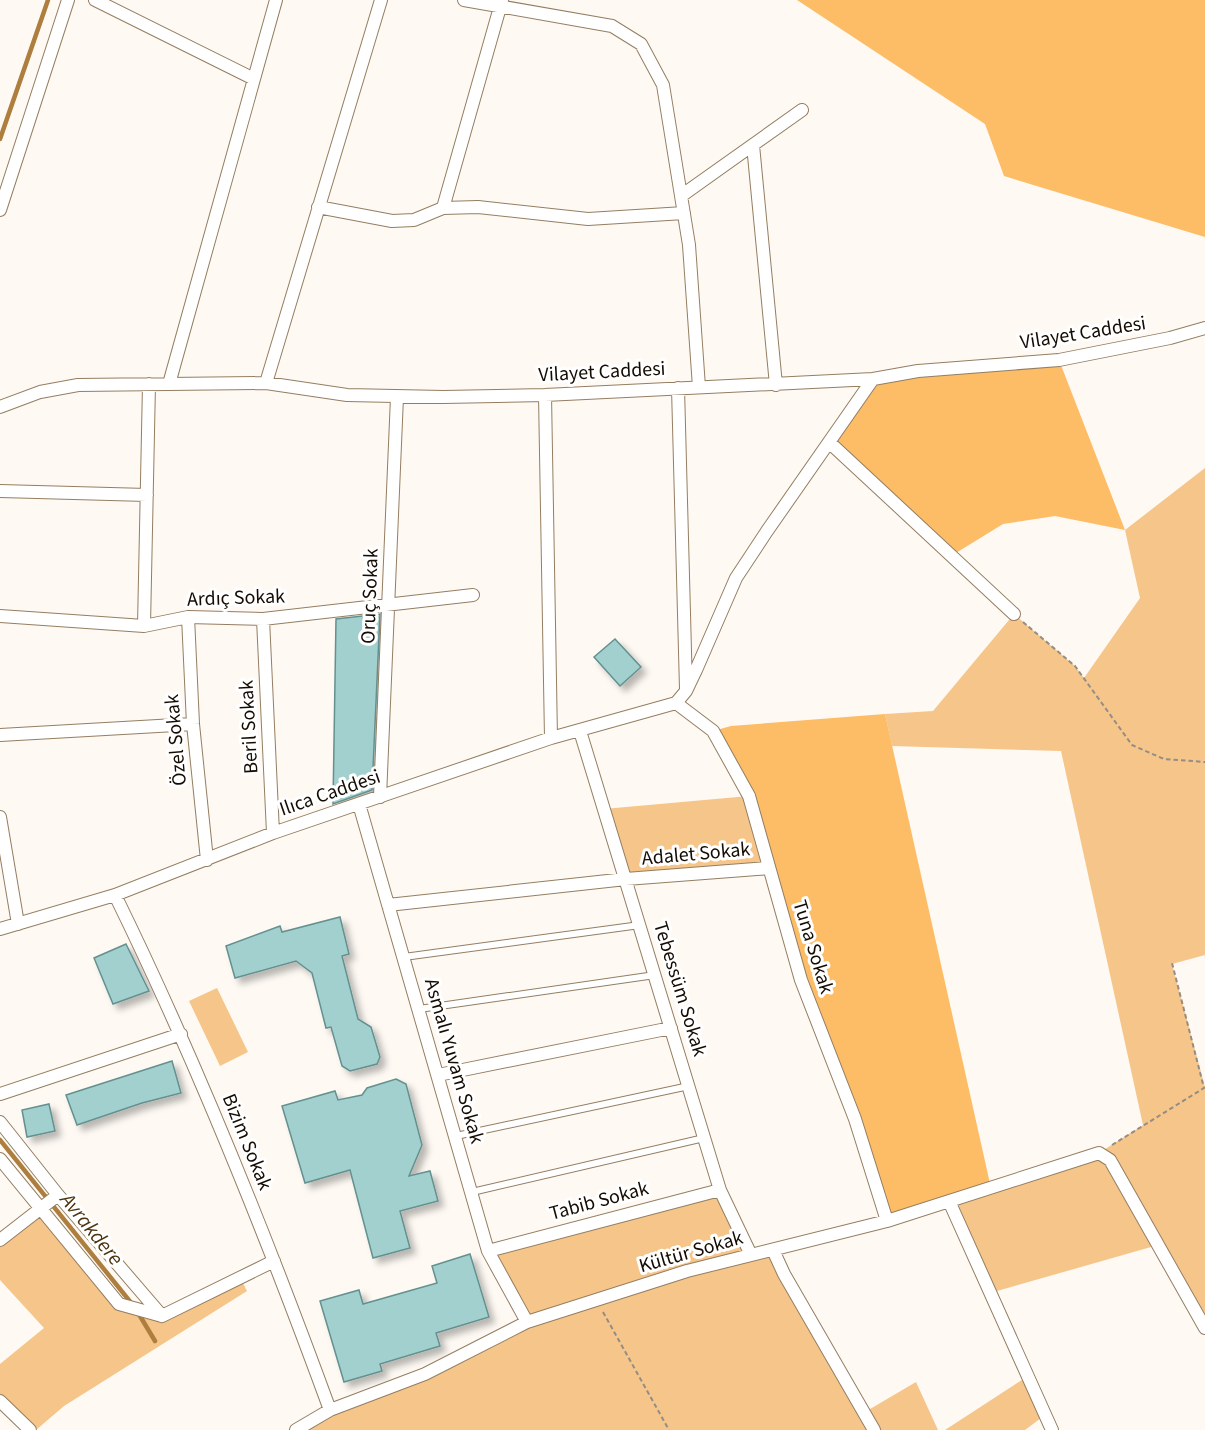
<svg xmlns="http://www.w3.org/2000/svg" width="1205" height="1430" viewBox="0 0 1205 1430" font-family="'Source Sans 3',sans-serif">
<defs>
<filter id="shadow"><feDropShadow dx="5.5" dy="5.5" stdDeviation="3" flood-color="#0004"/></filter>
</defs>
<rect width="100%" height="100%" fill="#fef9f3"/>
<path fill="#f5c589" d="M1205,468V955L1172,964L1205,1087V1328L1158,1245L990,1293L949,1201L1099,1153L1143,1125L1061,751L892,746L885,714L933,711L1014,614L1075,666L1084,678L1140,598L1125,530Z
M749,796L769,868L626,879L604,809Z
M217,988L248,1052L220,1066L189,1001Z
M720,1190L751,1255L773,1250L865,1412L916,1382L938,1430H296L526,1322L488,1251Z
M40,1209L120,1304L162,1315L240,1277L247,1291L64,1406L36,1430H30L0,1401V1364L44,1328L0,1280V1240Z
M1028,1376L1045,1415L1025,1430H945Z"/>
<path fill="#fdbc66" d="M797,0H1205V237L1004,176L985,124Z
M1059,360L1125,530L1055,516L1003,524L951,556L829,442L873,379Z
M885,714L991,1188L887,1221L801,980L749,796L713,731L731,726Z"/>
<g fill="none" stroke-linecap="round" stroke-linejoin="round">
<path stroke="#ad7e3e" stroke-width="4.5" d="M0,139L48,0
M0,1140L132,1304
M137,1311L155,1341"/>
</g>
<path fill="#a2d0ce" stroke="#64918f" stroke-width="1.5" filter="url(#shadow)" d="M380,614L372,790L333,804L336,619Z
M615,639L641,667L620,686L594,657Z
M340,917L349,954L342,956L358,1019L371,1027L380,1057L377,1064L350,1071L342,1066L331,1027L326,1028L312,973L296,961L235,978L226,946L280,926L282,932Z
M126,944L149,991L113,1004L94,958Z
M172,1061L181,1093L142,1103L77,1125L66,1095Z
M396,1079L406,1084L422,1145L409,1176L430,1171L438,1201L400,1211L410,1248L373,1258L350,1170L305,1183L282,1106L335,1091L338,1100L362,1095L367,1088Z
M49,1104L55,1131L27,1137L22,1110Z
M470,1254L489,1317L436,1333L440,1346L380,1364L382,1371L344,1382L320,1301L359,1290L363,1304L437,1283L432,1266Z"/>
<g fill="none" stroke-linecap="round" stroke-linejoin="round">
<g stroke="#947e62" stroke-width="8">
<path id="lane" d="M404,957L640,925
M419,1009L655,975
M456,1136L689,1086
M472,1192L704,1138"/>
</g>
<g stroke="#947e62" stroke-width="14">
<path id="street" d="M95,0L254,79
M464,0L612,26L641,44L663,85L689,245L699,387
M753,145L776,385
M681,196L802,110
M318,207L392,221L414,220L443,208L478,207L588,219L684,213
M443,208L502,0
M0,210L68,0
M266,383L381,0
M169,384L276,0
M678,388L686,689
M545,395L551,738
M0,407L40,392L78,385L266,383L347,395L443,397L545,395L873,379L918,371L1059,360L1170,338L1205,328
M829,442L1014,614
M0,491L147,495
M0,616L144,626L188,617L263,619L473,595
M188,617L193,724L207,860
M263,619L273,833
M144,626L149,384
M676,703L713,731L749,796L801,980L855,1119L887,1221
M676,703L686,691L696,670L736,578L767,531L873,379
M580,731L720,1190L751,1255
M0,735L193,724
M380,797L397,397
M359,804L488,1251L527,1322
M0,817L18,924
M115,895C197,1062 266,1235 330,1410
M388,905L626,879L769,868
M0,929L115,895L273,833L551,738L676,703
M438,1075L671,1028
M0,1094L181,1034
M0,1122L58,1195L162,1316L274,1261
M0,1159L119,1304L162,1316
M949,1201L1052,1430
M0,1240L58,1195
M773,1250L784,1274L874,1430
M488,1251L720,1190
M0,1401L30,1430
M296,1430L330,1410L425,1374L527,1322L687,1271L887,1221L1099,1153L1110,1160L1205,1328"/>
</g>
<path stroke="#938d85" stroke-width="2" stroke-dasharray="4.5 3" stroke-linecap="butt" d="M1023,622L1075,666L1132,745L1164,759L1205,762
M1112,1145L1204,1088L1172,963
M603,1312L669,1430"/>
<use href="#lane" stroke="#fff" stroke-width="6"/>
<use href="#street" stroke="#fff" stroke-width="12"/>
</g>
<g text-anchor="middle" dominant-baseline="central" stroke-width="6" stroke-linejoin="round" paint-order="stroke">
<g font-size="20" fill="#140c03" stroke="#fff">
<text transform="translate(1083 333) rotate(-9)">Vilayet Caddesi</text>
<text transform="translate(602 372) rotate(-3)">Vilayet Caddesi</text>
<text transform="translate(370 596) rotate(-88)">Oruç Sokak</text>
<text transform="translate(236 598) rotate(-2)">Ardıç Sokak</text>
<text transform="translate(249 727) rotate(-93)">Beril Sokak</text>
<text transform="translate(176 740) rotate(-95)">Özel Sokak</text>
<text transform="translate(330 793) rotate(-19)">Ilıca Caddesi</text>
<text transform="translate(696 854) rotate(-5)">Adalet Sokak</text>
<text transform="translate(813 947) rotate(73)">Tuna Sokak</text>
<text transform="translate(680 989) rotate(73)">Tebessüm Sokak</text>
<text transform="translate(454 1061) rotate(74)">Asmalı Yuvam Sokak</text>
<text transform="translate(247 1142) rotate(68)">Bizim Sokak</text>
<text transform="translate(599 1201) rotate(-15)">Tabib Sokak</text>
<text transform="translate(691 1252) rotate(-16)">Kültür Sokak</text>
</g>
<g font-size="21" font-style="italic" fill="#4e340f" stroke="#fff">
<text transform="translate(92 1229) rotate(51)">Avrakdere</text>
</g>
</g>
</svg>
